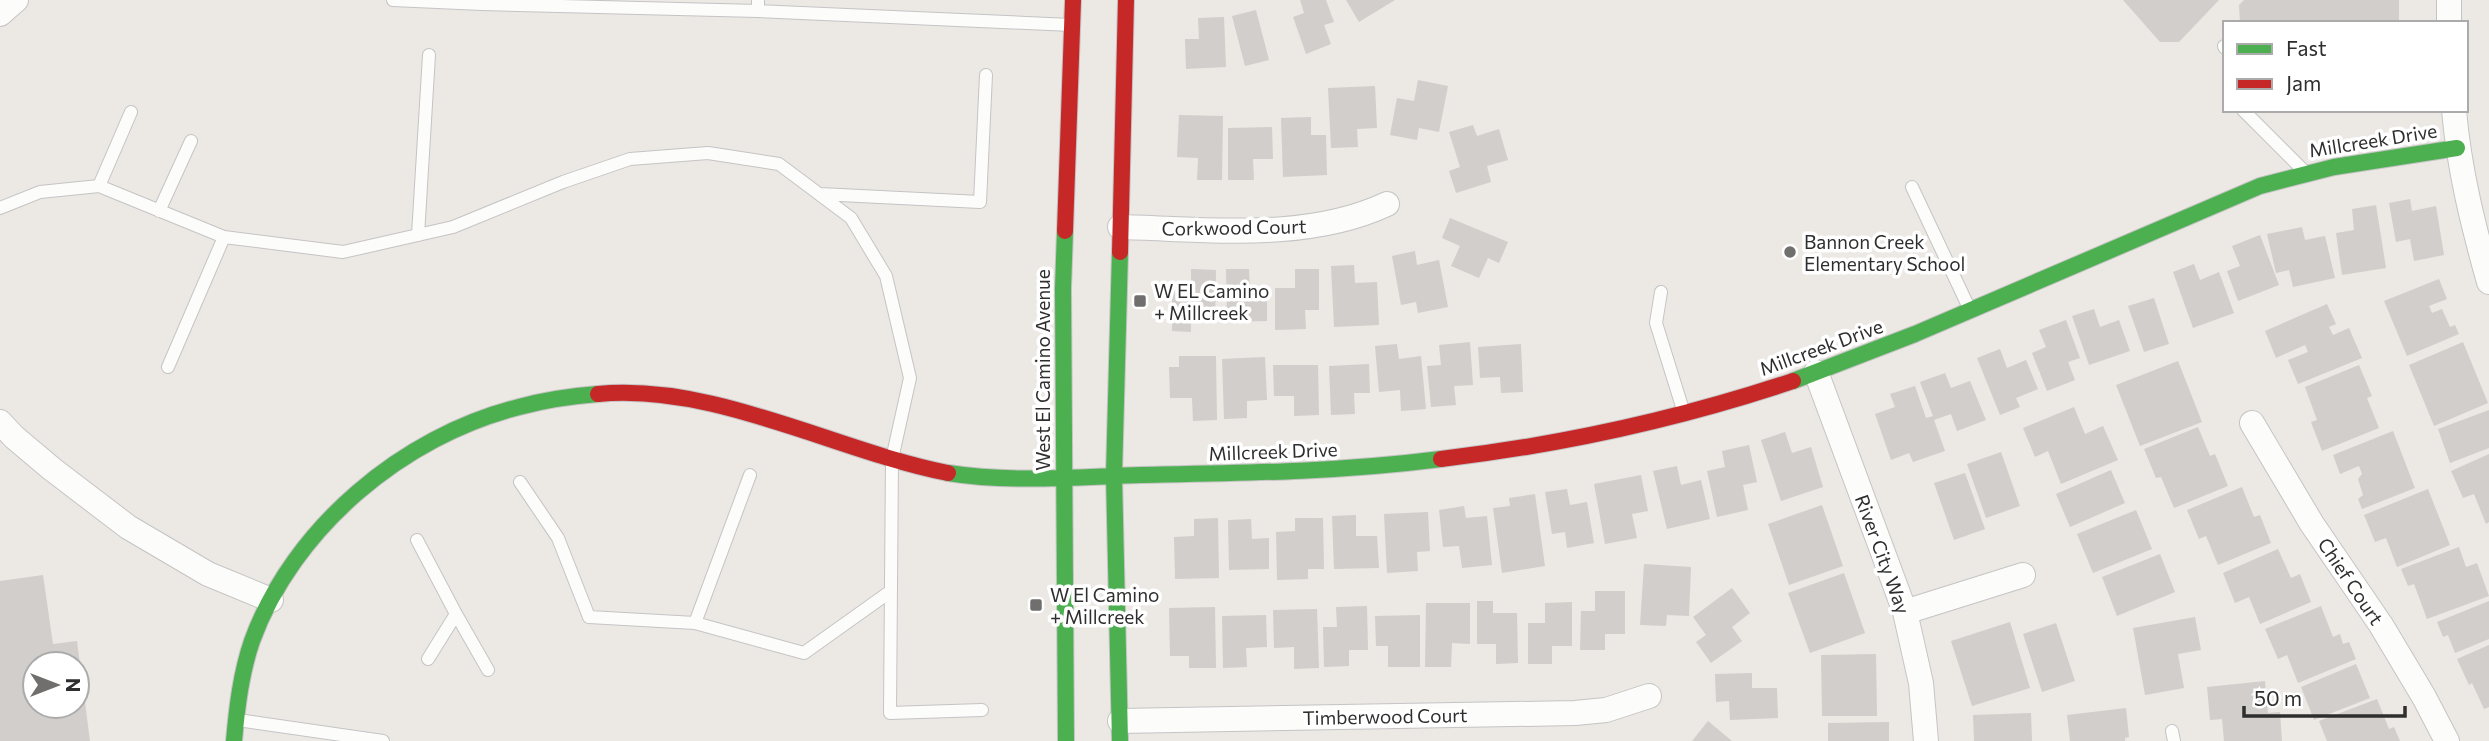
<svg xmlns="http://www.w3.org/2000/svg" width="2489" height="741" viewBox="0 0 2489 741" font-family="Commissioner,sans-serif">
<rect width="100%" height="100%" fill="#ece8e4"/>
<path fill="#d1cecb" fill-rule="evenodd" d="M1300,0H1326L1334,22L1324,25L1331,44L1306,54L1293,17L1304,13Z
M1346,0H1395L1359,22Z
M2123,0H2219L2179,42H2160Z
M2244,0H2399V23H2240L2239,5Z
M1256,10L1269,60L1245,66L1232,16Z
M1224,17L1226,67L1186,69L1185,39H1199L1198,18Z
M1418,80L1448,86L1439,132L1419,128L1417,140L1390,135L1397,98L1414,101Z
M1375,86L1377,128L1357,129L1358,147L1331,148L1328,88Z
M1179,115L1223,116L1222,180H1197L1198,158L1177,157Z
M1311,117V135H1326L1327,175L1283,177L1281,118Z
M1473,125L1477,136L1499,129L1508,160L1487,166L1491,182L1456,193L1449,171L1460,167L1449,132Z
M1272,127L1273,159H1253L1254,180H1228V128Z
M2410,199L2412,211L2436,206L2444,255L2414,261L2410,239L2396,242L2389,203Z
M2376,205L2386,268L2342,275L2336,233L2354,230L2352,209Z
M1450,218L1508,242L1499,263L1488,258L1479,278L1451,266L1460,246L1442,238Z
M2302,227L2305,240L2325,236L2335,278L2293,287L2289,270L2276,273L2267,234Z
M2260,235L2279,285L2238,301L2227,271L2240,266L2232,246Z
M1415,251L1417,265L1439,260L1448,307L1418,313L1416,302L1401,305L1392,256Z
M2194,264L2200,280L2219,272L2234,313L2193,328L2173,272Z
M1354,265L1355,283L1377,282L1379,325L1334,327L1331,266Z
M1191,269L1216,270L1215,322H1191V332L1172,331V290H1191Z
M1226,269H1249L1250,291H1267V321L1227,322Z
M1295,269H1319V310H1305L1306,329L1275,330V288H1295Z
M2439,279L2447,299L2429,306L2432,313L2442,309L2450,327L2455,325L2459,334L2407,356L2384,301Z
M2154,298L2169,344L2144,352L2128,306Z
M2327,304L2336,324L2329,327L2333,335L2349,328L2362,358L2298,384L2288,360L2308,352L2305,345L2276,358L2265,331Z
M2094,309L2100,327L2119,320L2130,351L2089,365L2072,316Z
M2066,320L2080,358L2068,362L2075,380L2047,391L2032,353L2046,347L2039,330Z
M1470,342L1473,385L1454,386L1456,405L1431,407L1427,366L1441,365L1439,345Z
M2463,342L2488,403L2434,426L2409,365Z
M1397,344L1399,359L1421,356L1426,409L1401,411L1400,390L1379,392L1375,346Z
M1521,344L1523,392L1501,393L1500,377L1480,378L1478,347Z
M2000,349L2007,368L2026,360L2038,389L2016,398L2020,407L2000,415L1977,358Z
M1179,356H1216L1217,420L1193,421L1192,398H1170L1169,367H1179Z
M1265,357L1267,400L1247,401V418L1224,419L1222,359Z
M2178,361L2202,422L2140,446L2116,385Z
M1369,364L1370,393H1354L1355,414L1331,415L1329,366Z
M1273,365H1318L1319,415L1294,416V396H1274Z
M2359,365L2372,396L2367,398L2379,428L2322,451L2311,422L2317,420L2305,387Z
M1945,373L1951,388L1970,381L1986,420L1957,431L1951,414L1934,420L1945,451L1913,462L1909,453L1891,460L1875,414L1895,407L1890,394L1915,386L1926,418L1933,416L1920,382Z
M2074,407L2085,434L2103,426L2118,460L2061,484L2048,451L2035,457L2023,428Z
M2489,410V448L2450,463L2438,429Z
M2198,427L2210,456L2215,454L2228,486L2174,508L2161,477L2156,478L2144,449Z
M2393,431L2415,488L2362,509L2358,499L2363,495L2358,479L2362,474L2359,466L2340,474L2333,455Z
M1785,432L1792,453L1811,447L1823,487L1781,501L1761,440Z
M1749,445L1757,482L1743,485L1748,510L1717,517L1707,471L1725,467L1722,451Z
M2001,452L2020,506L1986,518L1967,464Z
M2489,454V522L2486,524L2474,494L2463,498L2451,471Z
M1677,466L1681,485L1701,480L1710,519L1667,529L1653,471Z
M2111,470L2125,503L2070,527L2056,494Z
M1965,473L1985,529L1954,540L1934,483Z
M1641,475L1648,511L1632,514L1637,538L1605,544L1594,484Z
M2242,487L2254,517L2260,515L2271,543L2218,565L2206,536L2199,539L2187,510Z
M1567,489L1570,505L1587,502L1594,543L1567,548L1565,532L1552,534L1545,492Z
M2428,489L2450,545L2397,567L2386,538L2375,542L2364,515Z
M1535,494L1545,566L1502,573L1493,508L1510,506L1509,498Z
M1822,505L1843,566L1789,585L1768,524Z
M1464,506L1466,518L1487,516L1492,565L1462,568L1459,546L1443,547L1439,510Z
M2136,510L2152,549L2093,573L2077,534Z
M1428,512L1430,551L1417,552L1418,571L1387,573L1384,514Z
M1356,515V536H1377L1379,568L1334,569L1332,516Z
M1218,518L1219,578L1175,579L1174,537L1194,536V519Z
M1295,518H1323L1324,569H1308V579L1277,580L1276,532L1295,531Z
M1251,519L1252,539L1269,538V569L1229,570L1228,520Z
M2459,547L2466,567L2477,563L2489,596L2427,619L2414,584L2408,586L2401,569Z
M2278,549L2291,578L2300,574L2311,602L2260,624L2249,597L2235,603L2223,573Z
M2160,554L2175,592L2117,616L2102,577Z
M1644,564L1691,567L1689,616L1667,615L1666,626L1640,625Z
M1844,573L1865,633L1810,653L1788,593Z
M43,575L53,644L77,641L90,741H0V581ZM35,664H77V706H35Z
M1732,588L1750,613L1732,627L1742,641L1711,663L1696,642L1706,635L1693,617Z
M1595,591H1625V634H1605V650H1580L1581,611H1595Z
M1477,601H1493V613H1517L1518,663L1496,664V644H1477Z
M2489,601V639L2455,653L2448,635L2443,637L2437,622Z
M1572,602V646H1552V664H1528V623H1545V603Z
M1426,603H1470V644L1452,643L1451,667H1425Z
M1367,606L1368,650H1349V666L1324,667L1323,627H1337L1336,607Z
M2321,606L2333,637L2340,634L2343,644L2349,642L2356,659L2298,683L2287,655L2278,659L2265,629Z
M1215,607L1216,668H1189V656H1170L1169,608Z
M1317,609L1319,668L1294,669V647L1274,648L1273,610Z
M1266,615L1267,647L1246,648L1247,667L1223,668L1222,616Z
M1420,615V667H1388V646H1376L1375,616Z
M2195,617L2201,650L2178,654L2184,688L2145,695L2133,628Z
M2010,622L2030,688L1972,706L1951,641Z
M2056,623L2075,681L2042,692L2023,634Z
M2489,645V707L2484,709L2472,683L2469,685L2457,659Z
M1876,654L1877,716H1822L1821,655Z
M2356,664L2370,698L2314,720L2301,687Z
M1752,673V688H1777L1778,718L1730,720L1729,701L1716,702L1715,674Z
M2265,681L2268,713L2280,712L2282,741H2224L2222,719L2210,720L2207,687Z
M2377,699L2389,729L2394,727L2400,741H2327L2319,721Z
M2126,708L2129,737L2125,738V741H2070L2067,715Z
M2031,713L2032,741H1974L1973,715Z
M1708,721L1732,741H1692Z
M1889,722V741H1828V723Z"/>
<g fill="none" stroke-linecap="round" stroke-linejoin="round">
<g stroke="#c5c4c5" stroke-width="14">
<path id="lane" d="M393,0L482,4L758,11V0
M758,11L1071,25
M2224,46L2225,48
M2243,110L2304,171
M131,112L99,186L224,237L343,252L453,227L563,182L630,159L708,153L779,164L851,218L886,276L910,378L892,459L890,713L982,710
M1912,187L1970,310
M820,194L980,202L986,75
M0,208L40,192L99,186
M159,211L191,141
M418,235L429,55
M1661,292L1656,323L1684,413
M168,367L224,237
M520,482L558,538L589,617L695,623L804,653L891,591
M417,540L456,614L428,659
M456,614L488,670
M695,623L750,475
M238,720L383,741
M2172,731L2174,741"/>
</g>
<g stroke="#c5c4c5" stroke-width="26">
<path id="street" d="M2449,0V23
M0,14L16,0
M2454,110C2459,169 2473,225 2489,282
M1120,227C1207,229 1306,242 1387,204
M1816,372L1905,612L1921,683L1926,741
M0,422L14,437L52,469L128,527L208,574L271,600
M2252,423L2312,524L2381,625L2424,697L2447,741
M1905,612L2023,575
M1120,721L1575,713L1606,710L1649,696"/>
</g>
<g stroke="#c5c4c5" stroke-width="18">
<path id="fast" d="M1065,231L1063,288L1066,741
M1120,252L1114,475L1120,741
M1793,381L1915,334L2260,186L2334,167L2457,148
M948,473C1012,483 1077,477 1141,475C1243,473 1339,472 1441,459
M234,741C237,707 241,673 252,641C293,528 403,436 519,407C545,400 571,396 598,394"/>
</g>
<g stroke="#c5c4c5" stroke-width="18">
<path id="jam" d="M1065,231L1073,0
M1120,252L1126,0
M598,394C715,383 836,451 948,473
M1441,459C1560,445 1679,419 1793,381"/>
</g>
<use href="#lane" stroke="#fcfcfb" stroke-width="12"/>
<use href="#street" stroke="#fcfcfb" stroke-width="24"/>
<use href="#fast" stroke="#4caf50" stroke-width="16"/>
<use href="#jam" stroke="#c62828" stroke-width="16"/>
</g>
<g fill="#706f6e" stroke="#fff" stroke-width="2.5">
<circle cx="1790" cy="252" r="7"/>
<rect x="1133" y="294" width="14" height="14" rx="3.5"/>
<rect x="1029" y="598" width="14" height="14" rx="3.5"/>
</g>
<g text-anchor="middle" dominant-baseline="central" stroke-width="7" stroke-linejoin="round" paint-order="stroke">
<g font-size="19" fill="#2e2e2e" stroke="#fff">
<text transform="translate(2373 140) rotate(-9)">Millcreek Drive</text>
<text transform="translate(1234 227) rotate(-1)">Corkwood Court</text>
<text transform="translate(1821 347) rotate(-20)">Millcreek Drive</text>
<text transform="translate(1042 370) rotate(-90)">West El Camino Avenue</text>
<text transform="translate(1273 451) rotate(-2)">Millcreek Drive</text>
<text transform="translate(1883 554) rotate(70)">River City Way</text>
<text transform="translate(2351 581) rotate(56)">Chief Court</text>
<text transform="translate(1385 716) rotate(-1)">Timberwood Court</text>
</g>
<g font-size="19" fill="#2e2e2e" stroke="#fff" text-anchor="start">
<text x="1804" y="241">Bannon Creek<tspan x="1804" dy="22">Elementary School</tspan></text>
<text x="1154" y="290">W EL Camino<tspan x="1154" dy="22">+ Millcreek</tspan></text>
<text x="1050" y="594">W El Camino<tspan x="1050" dy="22">+ Millcreek</tspan></text>
</g>
</g>
<rect x="2223" y="21" width="245" height="91" fill="#ffffff" stroke="#ababab" stroke-width="2"/>
<rect x="2237" y="44" width="35" height="10" fill="#4caf50" stroke="#ababab" stroke-width="2"/>
<text x="2286" y="56" font-size="21" fill="#2e2e2e">Fast</text>
<rect x="2237" y="79" width="35" height="10" fill="#c62828" stroke="#ababab" stroke-width="2"/>
<text x="2286" y="91" font-size="21" fill="#2e2e2e">Jam</text>
<g transform="translate(56 685) rotate(90)"><circle r="33" fill="#ffffff" stroke="#ababab" stroke-width="2"/>
<path d="M0-5L12 26L0 18L-12 26Z" fill="#706f6e"/>
<text y="-10" font-size="19" font-weight="bold" text-anchor="middle" fill="#2e2e2e">N</text>
</g>
<path d="M2244 706v10h161v-10" fill="none" stroke="#2e2e2e" stroke-width="3.5"/>
<text x="2254" y="706" font-size="21" fill="#2e2e2e" stroke="#ffffff" stroke-width="5" paint-order="stroke">50 m</text>
</svg>
